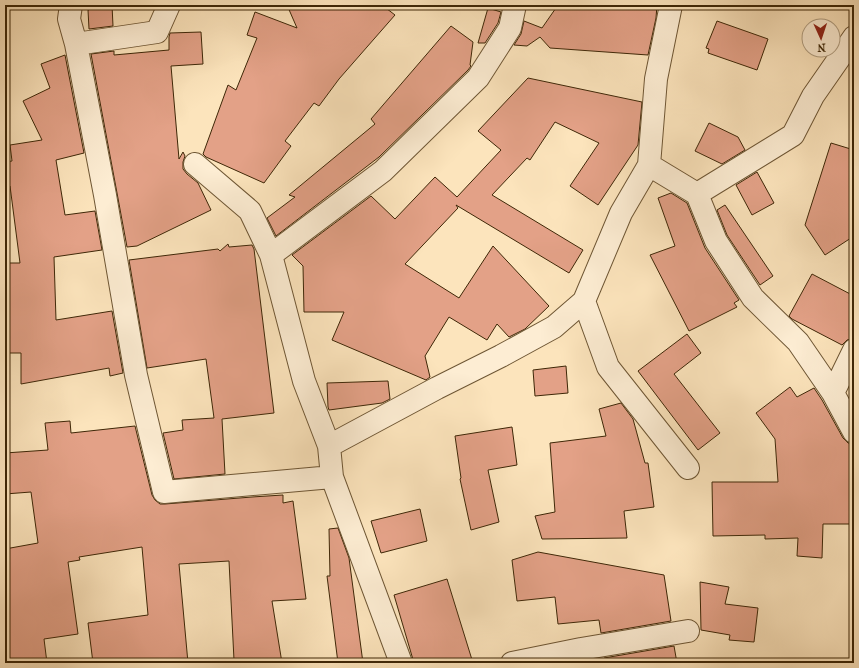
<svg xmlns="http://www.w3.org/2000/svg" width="859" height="668" viewBox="0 0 859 668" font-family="'IM FELL French Canon',serif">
<rect width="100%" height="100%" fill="#fce4bc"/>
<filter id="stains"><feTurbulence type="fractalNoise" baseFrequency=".005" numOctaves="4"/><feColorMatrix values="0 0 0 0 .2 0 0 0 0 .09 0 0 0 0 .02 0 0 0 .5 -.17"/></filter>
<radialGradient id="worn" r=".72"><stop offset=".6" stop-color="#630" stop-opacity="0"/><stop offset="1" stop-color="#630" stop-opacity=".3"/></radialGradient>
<path fill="#e3a187" stroke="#3e2707" d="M89,5H112L113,26L89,29L88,10H89Z
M287,5H382L395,15L339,79L319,106L314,103L285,141L291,146L264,183L206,157L203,154L228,85L236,90L257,38L247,35L255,12L297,28Z
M558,5H657L656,18L648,55L550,48L540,37L527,46L514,45L521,34L524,21L542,28Z
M488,8L501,12L498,23L485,43H478Z
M717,21L768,39L757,70L708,53L709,49L706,48Z
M451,26L473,42L470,65L471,66L468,70L379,157L276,236L267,218L295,197L289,195L375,124L371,119Z
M201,32L203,64L171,66L179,159L183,152L185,156L183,162V169L187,174L198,183L211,210L137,246L127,247L117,193L91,54L114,51V55L169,50V37L170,33Z
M65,55L84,153L56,160L65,215L95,211L102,250L54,257L56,320L112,311L123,373L110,376L109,368L21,384V353H5V263H20L10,186H5V162L12,161L10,145L42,140L23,101L50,88L41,64Z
M528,78L642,102L638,145L598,205L570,186L599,143L555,122L530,160L527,158L492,195L583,250L569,273L456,205L458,208L405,264L459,298L493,246L549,306L525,329L509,337L497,324L487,340L449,317L425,356L430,377L426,380L332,340L344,312H304L303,266L292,255L371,196L395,219L435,177L457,197L501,150L478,131Z
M709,123L738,137L745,150L722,164L695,151Z
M831,143L854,150V236L825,255L805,225Z
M757,172L774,203L752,215L736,185Z
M671,193L687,203L705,248L739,300L734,303L737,307L689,331L650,255L675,246L658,198Z
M725,205L773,276L760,285L727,235L717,210Z
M228,244L229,247L252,245L254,249L274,413L222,419L225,474L174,479L163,433L183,430L182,420L214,418L206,359L147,368L129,260L218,249L220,251Z
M812,274L854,296V338L847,340L842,345L792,319L789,316Z
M687,334L701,353L674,374L720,433L698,450L638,371Z
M566,366L568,393L535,396L533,370Z
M388,381L390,399L382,403L329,410L328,407L327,383Z
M790,387L797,397L814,388L822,400L843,438L848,443L854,444V524H823L822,558L797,556L798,538L765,539V535L713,536L712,482H778L775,439L756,413Z
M621,403L633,419L645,463H648L654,507L624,511L627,538L542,539L535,516L555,512L550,443L606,436L599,409Z
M70,421L71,433L135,426L152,495L155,500L160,504H165L252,497L283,495V503L293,501L306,599L272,601L282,663H254L253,659L234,660L229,561L179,564L188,663H93L88,623L148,615L142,547L79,557L80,560L68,562L78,634L44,639L47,663H7L5,647V549L38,543L31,492L5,494V453L48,450L45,423Z
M512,427L517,465L488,470L499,522L471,530L460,479L461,478L455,436Z
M420,509L427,541L381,553L371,521Z
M338,528L349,558L363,663H338L327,576H330L329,529Z
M538,552L664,575L671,621L601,633L599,620L558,624L555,597L517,601L512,560Z
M447,579L473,663H414L394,595Z
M700,582L729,587L725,604L758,608L754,642L729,640L730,635L701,630Z
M674,646L677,663H605L604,658Z"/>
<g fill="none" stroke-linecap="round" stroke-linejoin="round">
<g stroke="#6e5634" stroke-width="24">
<path id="minor" d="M71,5L69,19L76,44L105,195L136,375L164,492L332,477
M76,44L157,32L169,5
M195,164L250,211L271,255L304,381L329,446L332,477L401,663
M649,165L697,194L716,241L753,298L798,342L833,393L854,432
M697,194L793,135L813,96L854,37
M271,255L383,171L478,78L510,28L515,5
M584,301L608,367L688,468
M833,393L854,350
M329,446L437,388L501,356L554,327L584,301L621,213L649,165L656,79L671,5
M512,663L581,649L688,631"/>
</g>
<use href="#minor" stroke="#fdedd3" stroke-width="22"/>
</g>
<rect width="859" height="668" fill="none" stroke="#fce4bc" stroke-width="20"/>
<rect x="6" y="6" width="847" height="656" fill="none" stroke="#3e2707" stroke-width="2"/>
<rect x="10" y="10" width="839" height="648" fill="none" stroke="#3e2707"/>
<g transform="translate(821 38) rotate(177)"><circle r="19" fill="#fdedd3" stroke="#b19e81"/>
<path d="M0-3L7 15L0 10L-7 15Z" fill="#8f2418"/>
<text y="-6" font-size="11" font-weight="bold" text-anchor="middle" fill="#3e2707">N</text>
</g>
<rect width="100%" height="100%" filter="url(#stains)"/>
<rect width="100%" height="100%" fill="url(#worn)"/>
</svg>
